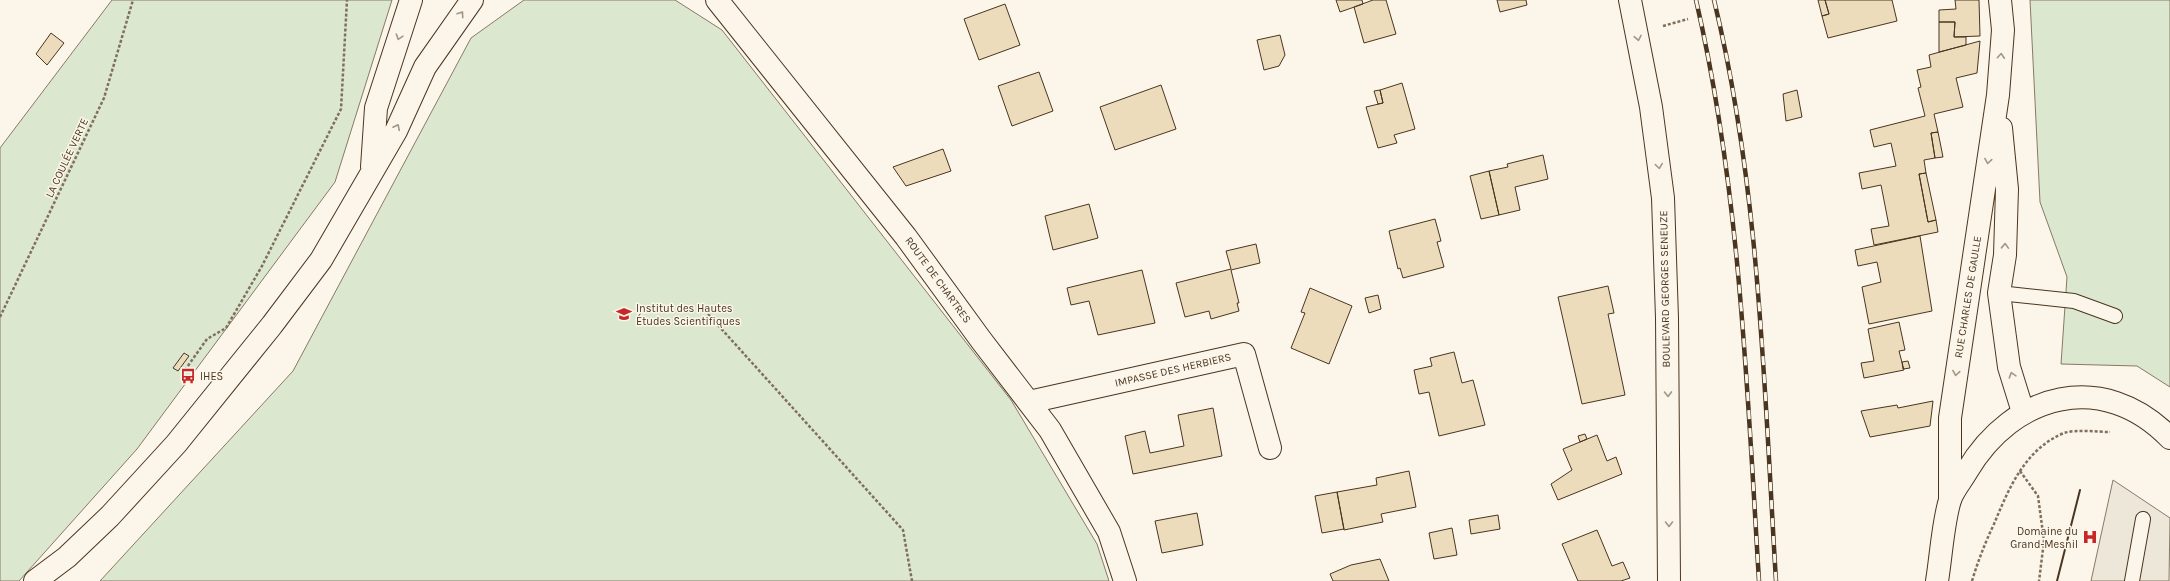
<svg xmlns="http://www.w3.org/2000/svg" width="2170" height="581" viewBox="0 0 2170 581" font-family="Karla,sans-serif">
<rect width="100%" height="100%" fill="#fbf6e9"/>
<path fill="#dce7d0" stroke="#887966" d="M112,0H392L335,182L137,449L19,581H0V148Z
M524,0H675L722,30L1011,400L1097,544L1109,581H100L293,371L471,38Z
M2030,0H2170V387L2137,366L2061,364L2067,277L2040,202Z"/>
<path fill="#ede7d9" stroke="#887966" d="M2113,480L2170,518L2169,581H2091Z"/>
<path fill="#ecdcbc" stroke="#4a3520" d="M1336,0H1362L1363,4L1340,12Z
M1373,0H1386L1396,34L1364,43L1354,7Z
M1497,0H1526L1527,5L1500,12Z
M1818,0H1825L1829,14L1822,16Z
M1825,0H1892L1897,21L1828,38L1822,16L1829,14Z
M1955,0H1979L1980,36L1954,37L1955,22H1939V10L1956,9Z
M1005,4L1020,45L979,60L964,19Z
M1939,22H1955L1954,37H1966V45L1939,52Z
M51,33L64,43L47,65L36,54Z
M1280,35L1285,55L1279,66L1264,70L1257,40Z
M1980,41L1977,73L1956,78L1963,107L1934,114L1938,132L1931,133L1935,158L1924,160L1926,173L1919,174L1928,222L1936,220L1938,232L1874,245L1871,229L1889,226L1881,185L1862,189L1859,173L1896,166L1891,143L1874,147L1870,130L1925,116L1918,88L1921,87L1917,70L1931,67L1929,55Z
M1039,72L1053,111L1012,126L998,86Z
M1402,83L1415,129L1394,135L1397,143L1378,148L1366,107L1383,103L1380,90Z
M1161,85L1176,129L1115,150L1100,107Z
M1380,90L1383,103L1378,104L1374,91Z
M1797,90L1802,117L1786,121L1783,94Z
M1938,132L1943,157L1935,158L1931,133Z
M943,149L951,171L906,186L893,167Z
M1543,155L1548,179L1515,187L1520,210L1499,215L1489,171L1508,167L1507,164Z
M1489,171L1499,215L1481,219L1470,176Z
M1926,173L1936,220L1928,222L1919,174Z
M1089,204L1098,238L1053,250L1045,216Z
M1435,219L1441,241L1437,242L1444,267L1403,278L1400,268L1398,269L1389,231Z
M1920,236L1932,311L1869,324L1862,287L1881,282L1877,262L1858,266L1855,250Z
M1256,244L1260,263L1231,270L1239,303H1237L1239,311L1211,319L1209,311L1185,317L1176,283L1231,269L1226,251Z
M1142,270L1155,323L1098,335L1089,301L1071,305L1067,288Z
M1608,286L1614,313L1608,314L1625,395L1582,404L1558,297Z
M1310,288L1352,306L1329,364L1291,348L1305,313L1301,312Z
M1378,295L1381,309L1369,313L1365,298Z
M1899,322L1905,350L1899,351L1904,370L1864,378L1861,363L1874,361L1868,329Z
M1454,352L1462,383L1473,380L1485,425L1439,436L1429,392L1419,394L1414,370L1432,366L1430,358Z
M184,353L189,356L178,371L173,368Z
M1908,361L1910,368L1903,369L1902,362Z
M1933,401L1930,426L1870,437L1861,411L1897,405L1898,408Z
M1213,408L1222,456L1133,474L1125,436L1145,431L1150,453L1184,446L1178,415Z
M1585,434L1587,439L1580,442L1578,436Z
M1597,435L1607,461L1616,457L1622,474L1558,500L1551,484L1572,470L1563,449Z
M1409,471L1416,507L1381,514L1383,522L1344,530L1337,492L1377,485L1376,478Z
M1337,492L1344,529L1322,533L1315,496Z
M1197,513L1203,545L1162,553L1155,521Z
M1498,515L1500,529L1471,534L1469,520Z
M1452,528L1457,555L1434,559L1429,533Z
M1597,530L1612,566L1623,562L1630,578L1621,581H1578L1562,544Z
M1380,559L1389,581H1333L1330,574L1351,565Z"/>
<g fill="none" stroke-linecap="round" stroke-linejoin="round">
<g stroke="#4a3520" stroke-width="16">
<path id="lane" d="M1999,293L2074,301L2115,316
M2132,581L2143,519"/>
</g>
<g stroke="#4a3520" stroke-width="24">
<path id="street" d="M1630,0L1651,107L1663,198L1667,318L1669,581
M2001,128L2007,189L2005,255L1999,293L2009,367L2023,412
M1029,402L1244,354L1270,448
M1950,499V418L1998,95L2003,30L2000,0"/>
</g>
<g stroke="#4a3520" stroke-width="24">
<path id="secondary" d="M717,0L906,237L981,340L1050,430L1109,532L1125,581
M372,167L376,108L411,0
M35,581L67,557L110,516L176,444L272,325L321,260L396,131L425,67L472,0
M1937,581C1941,557 1943,522 1950,500C1953,490 1962,480 1967,471C2013,393 2103,369 2170,438"/>
</g>
<path stroke="#7f6f5c" stroke-width="2.5" stroke-dasharray="3 2" stroke-linecap="butt" d="M1663,26L1688,19
M708,314L903,530L912,581
M0,317L104,98L133,0
M185,370L207,339L226,328L262,266L341,109L347,0
M2020,471L2038,496L2044,541L2039,581
M1972,581C1978,561 1985,543 1994,524C2009,488 2025,449 2064,433C2077,429 2097,432 2110,432"/>
<use href="#lane" stroke="#fbf6e9" stroke-width="14"/>
<use href="#street" stroke="#fbf6e9" stroke-width="22"/>
<use href="#secondary" stroke="#fbf6e9" stroke-width="22"/>
<g stroke="#4a3520" stroke-width="4.5">
<path id="rail" d="M1696,0C1740,190 1747,387 1759,581
M1714,0C1760,189 1764,387 1776,581"/>
</g>
<use href="#rail" stroke="#fbf6e9" stroke-width="3" stroke-dasharray="9" stroke-linecap="butt"/>
<path stroke="#4a3520" stroke-width="2" d="M2057,581L2080,490"/>
</g>
<defs><path id="oneway-chevron" d="M-2-3.5L2.5 0L-2 3.5" fill="none" stroke-width="1.6" stroke-linecap="round" stroke-linejoin="round"/></defs>
<g stroke="#a29684">
<use href="#oneway-chevron" transform="translate(461 14) rotate(-56)"/>
<use href="#oneway-chevron" transform="translate(399 37) rotate(108)"/>
<use href="#oneway-chevron" transform="translate(1638 38) rotate(79)"/>
<use href="#oneway-chevron" transform="translate(2001 56) rotate(-86)"/>
<use href="#oneway-chevron" transform="translate(397 127) rotate(-64)"/>
<use href="#oneway-chevron" transform="translate(1988 161) rotate(99)"/>
<use href="#oneway-chevron" transform="translate(1659 166) rotate(82)"/>
<use href="#oneway-chevron" transform="translate(2005 246) rotate(-88)"/>
<use href="#oneway-chevron" transform="translate(1956 373) rotate(99)"/>
<use href="#oneway-chevron" transform="translate(2012 375) rotate(-108)"/>
<use href="#oneway-chevron" transform="translate(1668 394) rotate(89)"/>
<use href="#oneway-chevron" transform="translate(1669 524) rotate(90)"/>
</g>
<defs>
<g id="university-bare" transform="scale(1.2)"><path d="M0-5L7-2L0 1L-7-2ZM-4 1L0 2.5L4 1V4Q0 6-4 4Z" fill="#c62828" stroke="#fbf6e9" stroke-width="2.5" paint-order="stroke"/></g>
<g id="bus-bare" transform="scale(1.2)"><path d="M-5-6H5V4H4V6H2V4H-2V6H-4V4H-5ZM-3.5-4V0h7V-4ZM-3.5 1.2v1.5H-2V1.2ZM2 1.2v1.5H3.5V1.2Z" fill="#c62828" stroke="#fbf6e9" stroke-width="2.5" paint-order="stroke"/></g>
<g id="hospital-bare" transform="scale(1.2)"><path d="M-5-5h3v3.5h4V-5h3V5h-3V1.5h-4V5h-3Z" fill="#c62828" stroke="#fbf6e9" stroke-width="2.5" paint-order="stroke"/></g>
</defs>
<g fill-rule="evenodd">
<use href="#university-bare" x="624" y="314"/>
<use href="#bus-bare" x="188" y="376"/>
<use href="#hospital-bare" x="2090" y="537"/>
</g>
<g text-anchor="middle" dominant-baseline="central" stroke-width="3" stroke-linejoin="round" paint-order="stroke">
<g font-size="11" fill="#4a3520" stroke="#fbf6e9">
<text transform="translate(67 158) rotate(-65)">LA COULÉE VERTE</text>
<text transform="translate(938 280) rotate(54)">ROUTE DE CHARTRES</text>
<text transform="translate(1665 289) rotate(-91)">BOULEVARD GEORGES SENEUZE</text>
<text transform="translate(1968 297) rotate(-81)">RUE CHARLES DE GAULLE</text>
<text transform="translate(1173 370) rotate(-13)">IMPASSE DES HERBIERS</text>
</g>
<g font-size="11" fill="#4a3520" stroke="#fbf6e9" text-anchor="start">
<text x="636" y="308">Institut des Hautes<tspan x="636" dy="13">Études Scientifiques</tspan></text>
<text x="200" y="376">IHES</text>
<text x="2078" y="531" text-anchor="end">Domaine du<tspan x="2078" dy="13">Grand-Mesnil</tspan></text>
</g>
</g>
</svg>
